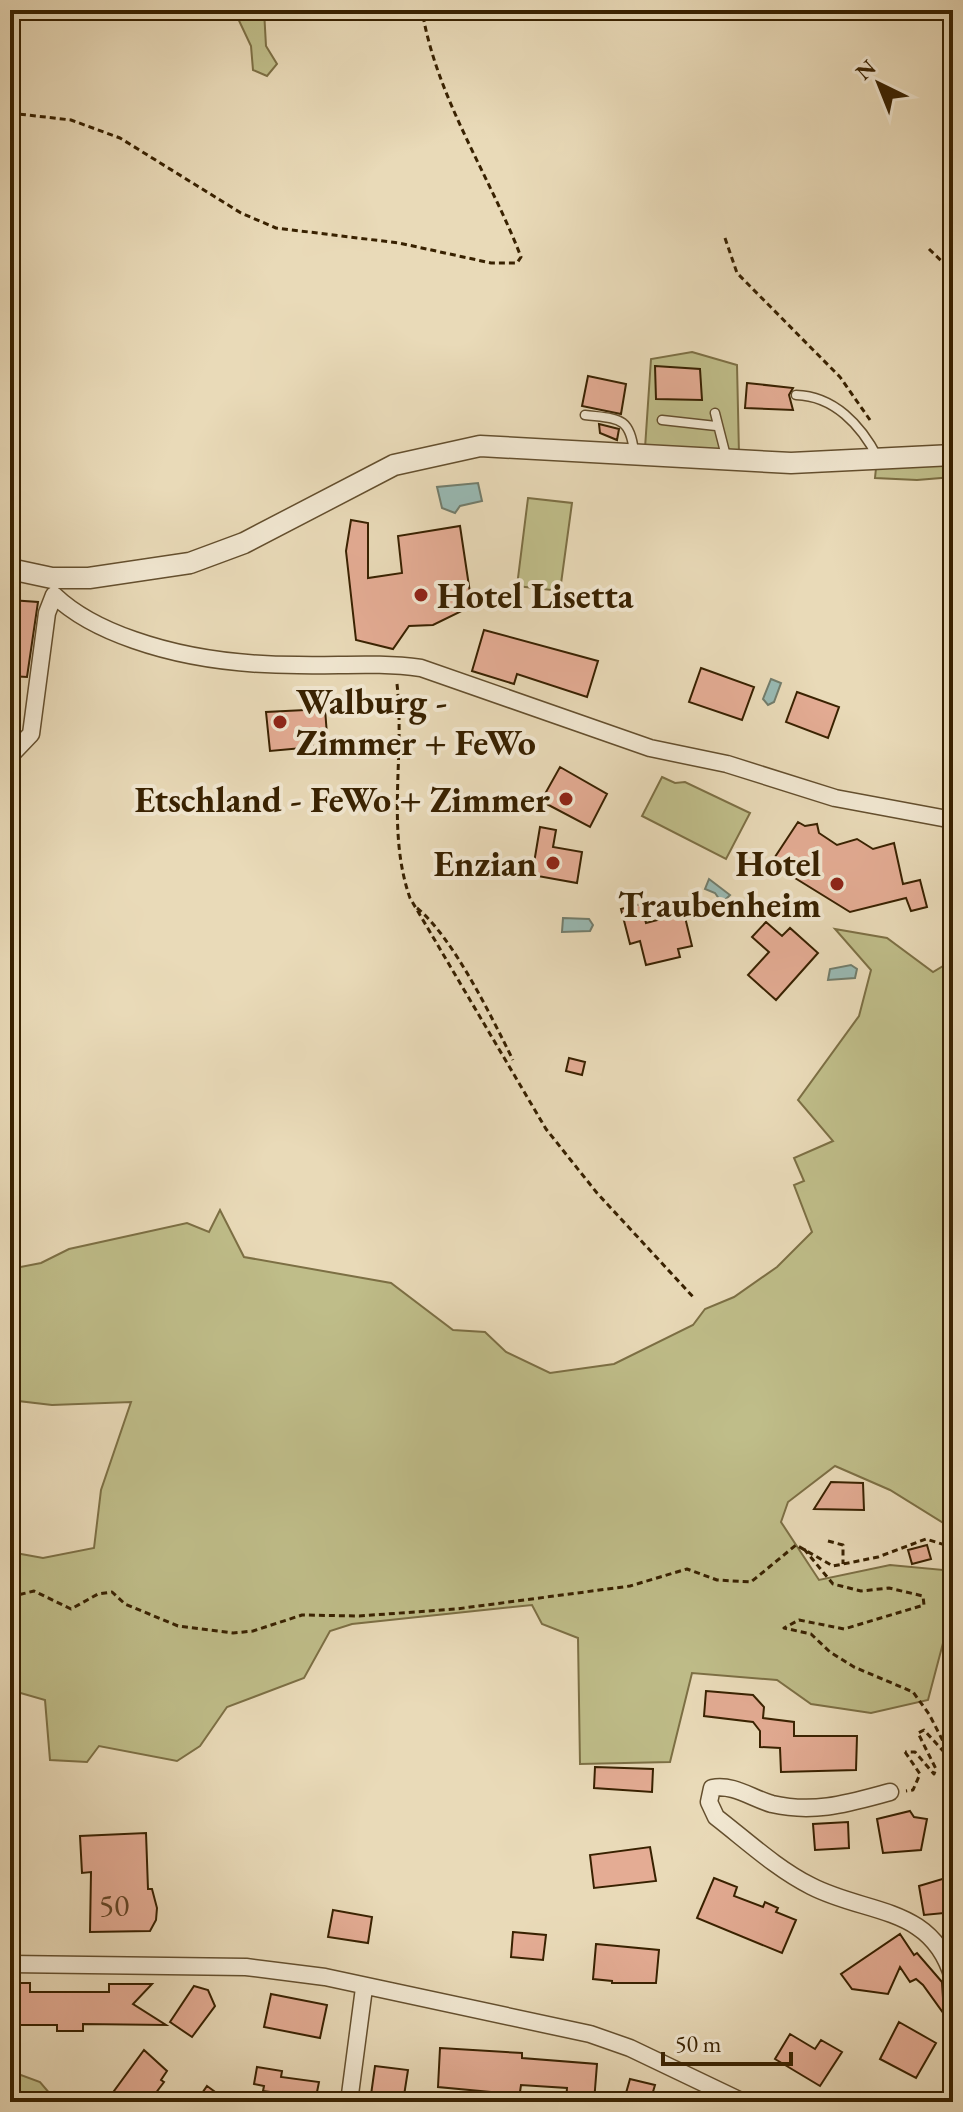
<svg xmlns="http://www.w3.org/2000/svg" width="963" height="2112" viewBox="0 0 963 2112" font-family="'EB Garamond',serif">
<rect width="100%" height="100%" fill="#e9dab8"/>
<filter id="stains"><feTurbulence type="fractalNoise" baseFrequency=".0025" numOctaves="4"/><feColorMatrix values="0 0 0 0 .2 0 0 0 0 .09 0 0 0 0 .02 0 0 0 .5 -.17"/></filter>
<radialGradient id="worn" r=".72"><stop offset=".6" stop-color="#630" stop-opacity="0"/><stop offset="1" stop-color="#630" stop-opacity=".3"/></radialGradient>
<path fill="#bfbd89" stroke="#7c6f44" stroke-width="2" fill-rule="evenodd" d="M234,10H264L266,46L277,64L267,76L253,70L251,46Z
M692,352L737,365L739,454L645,448L651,359Z
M953,455V477L917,480L875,478L876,468Z
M528,498L572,503L560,591L517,586Z
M662,777L675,783L685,782L750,813L726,859L642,816Z
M835,929L887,938L933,972L953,960V1622L947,1628L928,1700L871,1713L811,1704L777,1680L692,1673L670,1762L580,1764L578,1638L542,1624L532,1605L352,1624L330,1631L304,1678L227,1707L200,1746L177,1761L99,1746L87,1762L50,1760L45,1700L10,1690V1552L43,1558L94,1548L101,1490L131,1402L52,1405L10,1400V1269L41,1263L69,1249L187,1223L209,1232L220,1210L244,1257L391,1283L453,1330L485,1332L506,1352L550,1373L614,1364L693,1325L705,1309L734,1297L777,1267L812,1232L794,1185L804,1181L794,1158L833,1141L798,1100L859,1016L871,970ZM835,1466L890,1490L953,1529L943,1570L890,1565L819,1580L781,1522L788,1502Z
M10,2071L40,2082L57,2102H10Z"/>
<path fill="#99bab4" stroke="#727d6c" stroke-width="2" d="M478,483L482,501L460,506L455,513L442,508L437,487Z
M771,679L781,683L774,702L768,705L763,699Z
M709,879L730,895L722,903L715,893L705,889Z
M563,918L589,919L593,925L590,931L562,932Z
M851,965L857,969L855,978L828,980L830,969Z"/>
<path fill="#e4ac94" stroke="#382100" stroke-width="2" d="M655,366L700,369L702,400L656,399Z
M588,376L626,384L621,414L582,406Z
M747,383L793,388L789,395L793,410L745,408Z
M599,424L619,429L617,440L600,433Z
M351,520L368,523V578L402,573L398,536L460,526L472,606L433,625L409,626L393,649L356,640L346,551Z
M10,600L38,602L27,677L10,676Z
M484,630L598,661L587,697L517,674L514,684L472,671Z
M701,668L754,687L742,720L689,702Z
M797,692L839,707L828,738L786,722Z
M325,709L327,735L312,736L313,747L270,751L266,712Z
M560,767L607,794L590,827L541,801Z
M798,822L805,826L817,824L819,833L837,845L857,839L873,849L894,843L903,884L920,880L927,907L911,911L906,898L850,912L782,870L784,867L773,860Z
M540,827L556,830L553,847L582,852L577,883L532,875Z
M641,904L646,923L684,913L692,946L678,949L680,957L646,965L640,941L630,944L621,909Z
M766,922L782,936L790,928L818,953L776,1000L748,975L769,952L752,937Z
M569,1058L585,1062L582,1075L566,1071Z
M831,1482L863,1483L864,1510L814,1509Z
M927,1545L931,1559L912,1564L908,1550Z
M706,1691L753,1695L764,1707L763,1718L794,1722V1736H857L856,1770L781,1772L780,1748L760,1747V1731L753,1722L704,1716Z
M595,1767L653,1769L652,1792L594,1788Z
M910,1811L914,1817L927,1819L921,1850L883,1853L877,1819Z
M848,1822L849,1848L815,1850L813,1824Z
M146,1833L148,1889H152L157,1908L156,1920L150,1931L90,1932L91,1872L82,1873L80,1836Z
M650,1847L656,1881L594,1888L590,1855Z
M949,1877L953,1920L944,1913L924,1915L919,1886Z
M714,1878L737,1887L734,1896L763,1907L765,1902L778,1908L776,1912L796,1920L782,1953L697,1918Z
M333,1910L372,1917L368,1943L328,1937Z
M513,1932L546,1935L543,1960L511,1957Z
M900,1934L914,1955L917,1953L942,1982L944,2014L923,1985L916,1979L910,1982L900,1967L888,1994L852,1989L841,1974Z
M596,1944L659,1950L656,1983H612V1981L593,1979Z
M10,1983H30V1992H109V1984H152L133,2004L166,2025L83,2024V2031H57V2025H12Z
M194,1986L208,1990L215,2006L192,2037L170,2022Z
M271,1994L327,2005L320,2038L264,2027Z
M899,2022L936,2043L916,2078L880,2059Z
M790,2034L815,2049L821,2040L842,2052L820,2086L775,2059Z
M440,2048L522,2053V2058L597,2064L594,2102H566L567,2088L521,2085L520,2092H491L438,2087Z
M144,2050L167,2071L161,2080L164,2082L152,2098L149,2096L144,2102H106Z
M375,2066L408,2070L403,2102H370Z
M257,2067L282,2071L281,2077L319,2082L315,2102H277L278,2093L263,2091L264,2086L254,2084Z
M630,2079L655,2085L650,2102L624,2100Z
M207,2086L229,2102H196Z"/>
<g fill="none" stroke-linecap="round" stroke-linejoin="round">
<g stroke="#644f2e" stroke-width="11">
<path id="service" d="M796,395C834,396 861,425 878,458
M715,413L727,460
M585,415C618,419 630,416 634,452
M662,420L716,426"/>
</g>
<g stroke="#644f2e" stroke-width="19">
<path id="minor" d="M54,595C76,616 105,630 134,640C188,659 241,665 298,665C339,666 379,662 421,668L650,748L727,764L835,798L953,820
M10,756L31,734L47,613L54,595
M890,1792C849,1803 815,1814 772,1804C751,1798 734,1784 712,1788L709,1802L716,1817C747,1841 777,1869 811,1886C867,1915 932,1905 953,1978
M10,1964L246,1967L325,1977L590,2034L630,2048L743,2102
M349,2102L364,1988"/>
</g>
<g stroke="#644f2e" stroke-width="23">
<path id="tertiary" d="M10,569L52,578H89L190,563L244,543L394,465L480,446L791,463L953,455"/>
</g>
<path stroke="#382100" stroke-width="3" stroke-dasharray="6 4" stroke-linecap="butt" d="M10,113L71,120L120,138L241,213L276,228L399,243L491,263H517L521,257C490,176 436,97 422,10
M725,238L737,273L840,377L870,420
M929,249L953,272
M397,684C405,755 386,830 410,898L546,1129L597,1193L695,1299
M417,908C453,937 492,1018 513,1060
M828,1541L843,1545V1564
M804,1549L833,1584L861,1591L889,1588L923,1596L924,1605L844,1629L799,1620L784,1628L811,1634L830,1652L854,1667L913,1692L929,1714L945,1745V1753L924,1730L918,1733L936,1769L934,1774L915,1752H905
M10,1597L34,1591L71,1609L98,1594L112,1592L125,1604L178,1626L233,1633L253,1631L302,1615L359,1616L456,1609L630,1586L687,1569L717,1580L751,1582L796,1545L833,1566L878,1557L926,1539L945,1545L953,1558
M905,1752L920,1774L913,1790L906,1791"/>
<use href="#service" stroke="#f1e7d1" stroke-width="8"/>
<use href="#minor" stroke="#f1e7d1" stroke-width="16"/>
<use href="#tertiary" stroke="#f1e7d1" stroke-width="20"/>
</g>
<g fill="#8f2418" stroke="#f1e7d1" stroke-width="3">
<circle cx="421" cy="595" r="8"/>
<circle cx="280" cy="722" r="8"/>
<circle cx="566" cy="799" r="8"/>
<circle cx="553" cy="863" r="8"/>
<circle cx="837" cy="884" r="8"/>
</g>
<g text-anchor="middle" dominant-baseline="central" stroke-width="8" stroke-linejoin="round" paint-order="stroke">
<g font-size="32" fill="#634425">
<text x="114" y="1905">50</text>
</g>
<g font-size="36" font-weight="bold" fill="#382100" stroke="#f1e7d1" text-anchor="end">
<text x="437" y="595" text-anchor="start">Hotel Lisetta</text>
<text x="296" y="701" text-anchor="start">Walburg -<tspan x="296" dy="41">Zimmer + FeWo</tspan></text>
<text x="550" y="799">Etschland - FeWo + Zimmer</text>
<text x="537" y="863">Enzian</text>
<text x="821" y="863">Hotel<tspan x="821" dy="41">Traubenheim</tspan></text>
</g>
</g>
<rect width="963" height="2112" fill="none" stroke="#e9dab8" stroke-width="40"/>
<rect x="12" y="12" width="939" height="2088" fill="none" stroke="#382100" stroke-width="4"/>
<rect x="20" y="20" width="923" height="2072" fill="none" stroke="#382100" stroke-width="2"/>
<g transform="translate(879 84) rotate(317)" stroke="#f1e7d1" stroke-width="6" paint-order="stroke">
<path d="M0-6L14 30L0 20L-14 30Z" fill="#382100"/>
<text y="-12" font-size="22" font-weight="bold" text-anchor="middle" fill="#382100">N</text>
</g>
<path d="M663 2052v12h128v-12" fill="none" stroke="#382100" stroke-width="4"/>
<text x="675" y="2052" font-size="24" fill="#382100" stroke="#f1e7d1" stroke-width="6" paint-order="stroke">50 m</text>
<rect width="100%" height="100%" filter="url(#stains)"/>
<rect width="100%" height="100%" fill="url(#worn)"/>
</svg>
